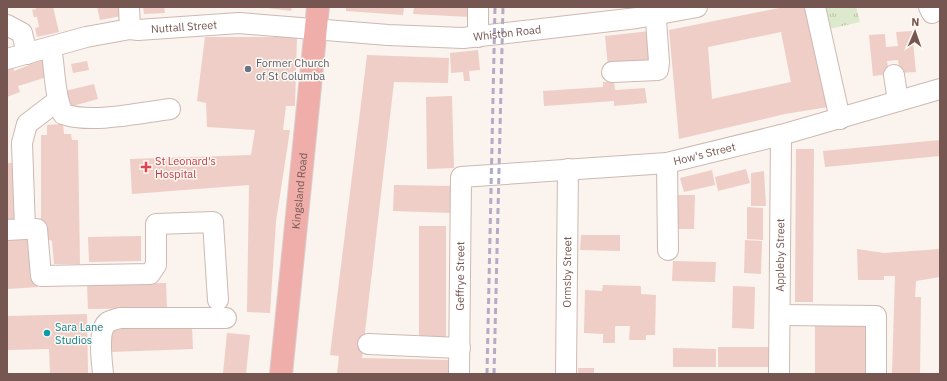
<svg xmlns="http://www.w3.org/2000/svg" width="947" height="381" viewBox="0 0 947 381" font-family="'IBM Plex Sans',sans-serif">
<defs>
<pattern id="grass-tufts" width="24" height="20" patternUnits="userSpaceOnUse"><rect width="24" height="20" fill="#dde9cc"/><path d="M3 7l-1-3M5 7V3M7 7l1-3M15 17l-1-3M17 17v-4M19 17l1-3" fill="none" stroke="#b8c0a8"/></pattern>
</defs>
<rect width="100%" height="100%" fill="#fbf3ed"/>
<path fill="url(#grass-tufts)" d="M823,7H856L860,22L829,29Z"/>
<path fill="#eecec7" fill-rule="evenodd" d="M35,7H53L59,32L37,37L35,28L39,27L37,17H34L32,10L36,9Z
M97,7L120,8L121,16L100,20Z
M143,7H164L165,13L144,14Z
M260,7H292L291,11Z
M346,7H404L403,15L346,11Z
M414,7H470V17L413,14Z
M784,7H806L828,107L785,114L679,139L669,30ZM781,32L791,82L712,99L708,47Z
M650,31L654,61L608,66L605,36Z
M912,31L916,72L900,73L898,60L887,61L889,74L873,76L869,35L885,34L886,47L898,46L896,32Z
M205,37H297L295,106H286L283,130H290L276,221L270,313L247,312L249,185L132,194L130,159L251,155L255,130L207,127L206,103L197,101Z
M478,50L480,70L469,71L470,81H464L463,72L451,73L450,53Z
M367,55L449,58L448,83L394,82L362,358L452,360V374H337L339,356L330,355Z
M42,60L47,77L18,86L20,92L7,97V68L13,66L14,71Z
M87,61L89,70L73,73L71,64Z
M614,81L615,90L645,88L647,103L614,106V101L544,106L543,91L603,87V82Z
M94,84L98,99L69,107L65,91Z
M452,96L454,168L427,169L426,97Z
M63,124L64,134H71L72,140H78L80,264H54L52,241L41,236V135H47V125Z
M940,140V156L825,167L823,151Z
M796,149H814L813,302H795Z
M7,163H14L18,219L7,220Z
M746,169L750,183L718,191L715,177Z
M712,170L715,185L684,192L680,178Z
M764,171L766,206H751V173Z
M394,185L452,186V213L393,211Z
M677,195H695L694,229H676Z
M747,207L763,208V240L747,239Z
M419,226H446V342H419Z
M581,235H620V251L580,250Z
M141,236V261L89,262L88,237Z
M35,238L38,287L7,289V240Z
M745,240L762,241L761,274L744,273Z
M857,249L884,253L940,249V277L916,281L915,297H921L920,374H892L895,276H884V280H858Z
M673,261L716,262L715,282L672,281Z
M166,283L167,308L88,309L87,284Z
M603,285L641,286V294L656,295L655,335H646V340H629L630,326H615V343H603V334L584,333L585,290L602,291Z
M733,286L755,287L754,329L732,328Z
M87,314L88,374H50L49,349L7,350V316Z
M815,318H872V374H815Z
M192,326L193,349L111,352V328Z
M227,333L250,335L246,374H223Z
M718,347H769V367H718Z
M673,348L716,349V367H673Z
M578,368H594V374H578Z"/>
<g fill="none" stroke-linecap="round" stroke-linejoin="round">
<g stroke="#cdb9b3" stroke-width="22">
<g id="minor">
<path d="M129,7L130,29"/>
<path d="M478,7V37"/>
<path d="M815,7L840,119"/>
<path d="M929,7L932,13"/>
<path d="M7,25L22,33L27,54"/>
<path d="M51,47C55,69 54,93 63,114C92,124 139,113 170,109"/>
<path id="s1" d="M7,59L86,37L130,29L138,30L239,23L388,35L463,38L637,18L697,7"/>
<path d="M612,72L658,70L659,62L655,7"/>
<path d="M894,75L898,101"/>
<path d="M667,163L668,250"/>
<path d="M25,229H37L41,276L150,274L156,265V224L213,222L218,300"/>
<path d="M7,230L25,229L22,143L27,124L57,101"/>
<path d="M780,315L876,316V374"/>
<path d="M368,344L460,348"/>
<path d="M103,374C102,362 97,330 108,322C111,320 116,319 120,318H226"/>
<path id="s2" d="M459,374L461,177L667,163L781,135L940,89"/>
<path id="s3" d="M566,374L568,169"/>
<path id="s4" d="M779,374L781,135"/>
</g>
</g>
<g stroke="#d8d0ce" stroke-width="24">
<g id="highway">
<path id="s5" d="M281,374L318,7"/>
</g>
</g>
<use href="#minor" stroke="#fff" stroke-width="20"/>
<use href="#highway" stroke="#efaeaa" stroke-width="22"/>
<path stroke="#b4abc6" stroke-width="3" stroke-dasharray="6 4" stroke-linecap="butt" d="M487,374L495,7
M494,374L503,7"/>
</g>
<circle fill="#6b7280" stroke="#fef8f3" stroke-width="1.5" cx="248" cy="69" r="4"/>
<path fill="#e0444e" stroke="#fef8f3" stroke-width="1.5" d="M144 161h4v4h4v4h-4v4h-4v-4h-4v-4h4z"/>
<circle fill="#0f9aa8" stroke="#fef8f3" stroke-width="1.5" cx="47" cy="333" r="4"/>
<g text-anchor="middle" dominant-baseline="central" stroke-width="3" stroke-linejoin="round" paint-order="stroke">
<g font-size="11" fill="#755651" stroke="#fef8f3">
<text stroke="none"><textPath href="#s1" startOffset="181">Nuttall Street</textPath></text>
<text stroke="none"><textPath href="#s1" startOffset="505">Whiston Road</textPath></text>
<text stroke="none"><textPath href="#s2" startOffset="442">How's Street</textPath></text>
<text stroke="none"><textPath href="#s5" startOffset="184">Kingsland Road</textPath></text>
<text stroke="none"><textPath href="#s4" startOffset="119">Appleby Street</textPath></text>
<text stroke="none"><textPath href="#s3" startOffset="102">Ormsby Street</textPath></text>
<text stroke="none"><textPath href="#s2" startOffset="98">Geffrye Street</textPath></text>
</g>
<g font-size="11" fill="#5b616d" stroke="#fef8f3" text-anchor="start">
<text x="256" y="63">Former Church<tspan x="256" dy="13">of St Columba</tspan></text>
</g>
<g font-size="11" fill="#be3a42" stroke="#fef8f3" text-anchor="start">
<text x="155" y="161">St Leonard's<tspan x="155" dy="13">Hospital</tspan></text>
</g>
<g font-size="11" fill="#0d838f" stroke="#fef8f3" text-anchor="start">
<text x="55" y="327">Sara Lane<tspan x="55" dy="13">Studios</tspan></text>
</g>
</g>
<rect width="947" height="381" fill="none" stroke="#755651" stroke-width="16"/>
<g transform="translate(915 32) rotate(2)" stroke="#fef8f3" stroke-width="3" paint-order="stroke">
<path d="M0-3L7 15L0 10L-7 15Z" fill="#755651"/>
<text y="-6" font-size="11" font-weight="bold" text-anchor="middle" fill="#755651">N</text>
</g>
</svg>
